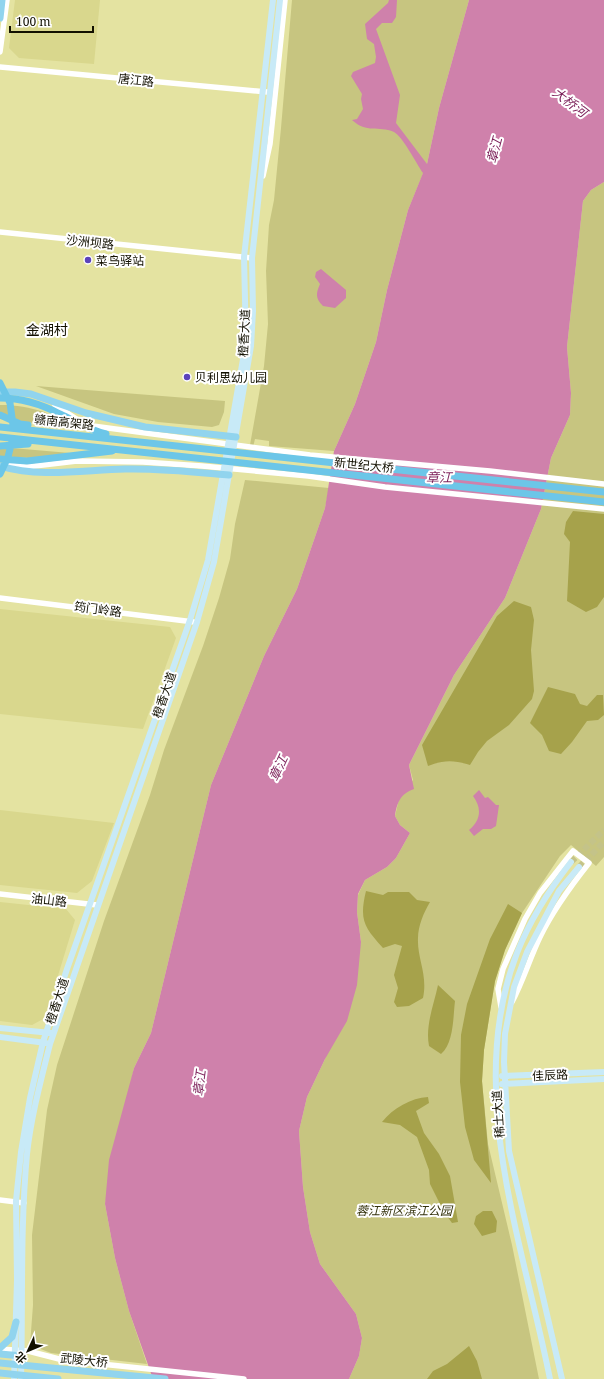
<svg xmlns="http://www.w3.org/2000/svg" width="604" height="1379" viewBox="0 0 604 1379" font-family="'Noto Serif','Noto Sans SC',serif">
<rect width="100%" height="100%" fill="#e4e3a1"/>
<path fill="#d9d78d" d="M15,0H100L94,64L19,58L9,48Z
M0,609L170,627L176,638L143,729L0,714Z
M0,810L114,823L92,881L77,893L0,885Z
M0,902L66,909L75,920L45,1018L32,1025L0,1021Z"/>
<path fill="#c7c580" d="M292,0H469L439,108L427,164L408,210L387,290L376,342L355,404L334,451L269,446V441L255,439L253,447L250,445L264,366L268,324L266,271L269,225L274,200L281,128Z
M604,182V857L596,866L571,845L560,856L522,913L505,950L495,981L484,1050L482,1081L488,1144L512,1245L539,1379H349L359,1356L362,1338L356,1314L320,1264L310,1232L303,1187L299,1131L307,1097L325,1059L361,942L357,912L358,895L365,880L387,867L396,858L410,833L400,825L395,816L399,799L413,780L409,765L454,675L505,598L541,509L551,458L570,415L571,393L567,347L583,201L591,190Z
M36,386L225,401L224,412L219,425L212,427L158,422L114,414Z
M0,405C33,405 54,415 84,429L0,419Z
M0,447L70,453L29,458L0,456Z
M245,480L329,488L325,508L297,589L264,656L211,785L151,1033L134,1068L105,1204L115,1258L129,1311L147,1364L51,1353L30,1345L33,1305L32,1235L47,1110L57,1065L104,921L150,795L164,750L203,646L219,598L230,559L235,524Z"/>
<path fill="#a6a24b" d="M573,511L604,514V597L597,607L586,612L567,601L570,542L564,534L566,522Z
M514,601L531,607L534,620L531,650L534,691L532,699L509,725L487,741L478,752L470,765C454,760 443,760 428,766L422,745L497,616Z
M548,687L575,694L580,704L587,706L597,695H603L604,715L598,720L587,721L572,742L561,754L549,751L542,735L530,723Z
M366,891L383,895L388,892H409L417,900L430,902C424,912 418,926 418,938C417,959 428,974 423,998L409,1006L397,1007L394,1002L398,988L394,975L402,946L395,944L383,948C364,927 359,920 366,891Z
M508,904L522,913L505,950L495,981L484,1050L482,1081L491,1183L474,1160L465,1127L460,1082L461,1035L467,1004L490,939Z
M438,985L455,1001C453,1017 454,1043 441,1054L429,1046C425,1026 434,1004 438,985Z
M428,1097L429,1103L416,1111L424,1133L439,1154L450,1176L458,1222L452,1223L444,1212L430,1184L429,1170L417,1137L400,1125L382,1122C393,1108 411,1098 428,1097Z
M483,1211H492L497,1221L496,1232L482,1236L474,1224L476,1216Z
M469,1346L477,1361L482,1379H427L433,1371L447,1364Z"/>
<path fill="#cf81ab" d="M389,0H397L396,17L392,23H382L376,29L400,95L396,123L427,164L439,108L469,0H604V182L591,190L583,201L567,347L571,393L570,415L551,458L541,509L505,598L454,675L409,765L414,789C400,794 397,803 395,816L400,825L410,833L396,858L387,867L365,880L358,894L357,912L361,942L357,985L347,1021L325,1059L307,1097L299,1131L303,1187L310,1232L320,1264L356,1314L362,1338L359,1356L349,1379H153L129,1311L115,1258L105,1204L109,1160L134,1068L151,1033L211,785L264,656L297,589L325,508L334,451L355,404L376,342L387,290L408,210L423,173C416,163 403,137 394,132C378,125 367,134 352,120L357,119L363,109L361,99L362,94L351,76L353,72L375,63L376,57L374,44L367,39L365,24L388,3Z
M321,269L346,290V298L335,308L323,306C315,299 316,293 320,284L315,277L316,272Z
M479,790L485,798L488,797L496,805H499L496,826L491,829H483L474,836L469,830C481,820 482,808 473,796Z"/>
<g fill="none" stroke-linecap="round" stroke-linejoin="round">
<path stroke="#c4c389" stroke-width="6" stroke-dasharray="6 3" stroke-linecap="butt" d="M571,862L604,830
M579,867L604,842"/>
<path stroke="#fff" stroke-width="5.5" d="M0,52L7,0
M0,67L267,92
M263,176L270,144L285,0
M0,232L252,258
M55,405L78,420L93,426L310,455L490,471L604,484
M7,465L26,467L77,461L143,462L202,466L308,476L385,487L604,509
M0,598L194,622
M0,894L97,905
M501,1007L498,989L503,969L525,919L540,893L573,851L589,863C570,887 553,910 540,937C530,958 523,981 512,1002
M0,1200L24,1203
M0,1349L28,1351L63,1360L244,1379"/>
<path stroke="#c8eaf7" stroke-width="6" d="M0,1028L51,1033
M0,1037L46,1043
M502,1076L604,1072
M502,1084L604,1079
M14,1379L17,1280L16,1201L21,1152L30,1098L43,1042L67,969L190,620L208,560L246,342L244,257L273,0
M21,1379C23,1304 20,1229 27,1154C31,1117 41,1080 50,1044L197,622L214,562L251,346L253,311L252,258L280,0
M550,1379C523,1243 464,1089 517,953C530,920 549,890 571,862
M562,1379L509,1151L504,1062L505,1034L514,987L527,952L559,891L579,867"/>
<path stroke="#91d4ee" stroke-width="7" d="M0,18L2,0
M0,392H15L31,394L86,413L145,427L236,437
M0,466C41,478 83,470 125,469C159,468 195,472 229,475
M0,1348L12,1337L16,1322
M0,1354L22,1356
M0,1363L165,1379
M0,1373L58,1379"/>
<path stroke="#6cc6e8" stroke-width="7" d="M0,383L10,403L13,425
M0,398C21,398 41,404 60,414C75,421 89,430 106,434
M0,415L20,424L28,425
M0,427L604,492
M0,437L604,502
M0,446L28,444
M0,459L27,461L112,451
M0,474L8,457L12,441"/>
</g>
<g fill="#5b43bb" stroke="#fff" stroke-width="1.5">
<circle cx="88" cy="260" r="4"/>
<circle cx="187" cy="377" r="4"/>
</g>
<g text-anchor="middle" dominant-baseline="central" stroke-width="4" stroke-linejoin="round" paint-order="stroke">
<g font-size="12" fill="#121000" stroke="#fff">
<text transform="translate(136 80) rotate(6)">唐江路</text>
<text transform="translate(90 242) rotate(6)">沙洲坝路</text>
<text transform="translate(244 333) rotate(-87)">橙香大道</text>
<text transform="translate(64 422) rotate(6)">赣南高架路</text>
<text transform="translate(364 465) rotate(6)">新世纪大桥</text>
<text transform="translate(98 609) rotate(7)">筠门岭路</text>
<text transform="translate(164 695) rotate(-71)">橙香大道</text>
<text transform="translate(49 900) rotate(6)">油山路</text>
<text transform="translate(57 1001) rotate(-72)">橙香大道</text>
<text transform="translate(550 1075) rotate(-3)">佳辰路</text>
<text transform="translate(498 1114) rotate(-94)">稀土大道</text>
<text transform="translate(84 1360) rotate(6)">武陵大桥</text>
</g>
<g font-size="12" fill="#121000" stroke="#fff" text-anchor="start">
<text x="96" y="260">菜鸟驿站</text>
<text x="195" y="377">贝利思幼儿园</text>
</g>
<g font-size="12" font-style="italic" fill="#34320c" stroke="#fff">
<text x="404" y="1210">蓉江新区滨江公园</text>
</g>
<g font-size="13" font-style="italic" fill="#7b1f58" stroke="#fff">
<text transform="translate(570 102) rotate(37)">大桥河</text>
<text transform="translate(494 150) rotate(-75)">章江</text>
<text x="439" y="477">章江</text>
<text transform="translate(278 768) rotate(-65)">章江</text>
<text transform="translate(199 1083) rotate(-83)">章江</text>
</g>
<g font-size="14" fill="#121000" stroke="#fff">
<text x="47" y="329">金湖村</text>
</g>
</g>
<g transform="translate(28 1351) rotate(226)" stroke="#ffffff" stroke-width="3" paint-order="stroke">
<path d="M0-3L7 15L0 10L-7 15Z" fill="#121000"/>
<text y="-6" font-size="11" font-weight="bold" text-anchor="middle" fill="#121000">北</text>
</g>
<path d="M10 26v6h83v-6" fill="none" stroke="#121000" stroke-width="2"/>
<text x="16" y="26" font-size="12" fill="#121000" stroke="#ffffff" stroke-width="3" paint-order="stroke">100 m</text>
</svg>
